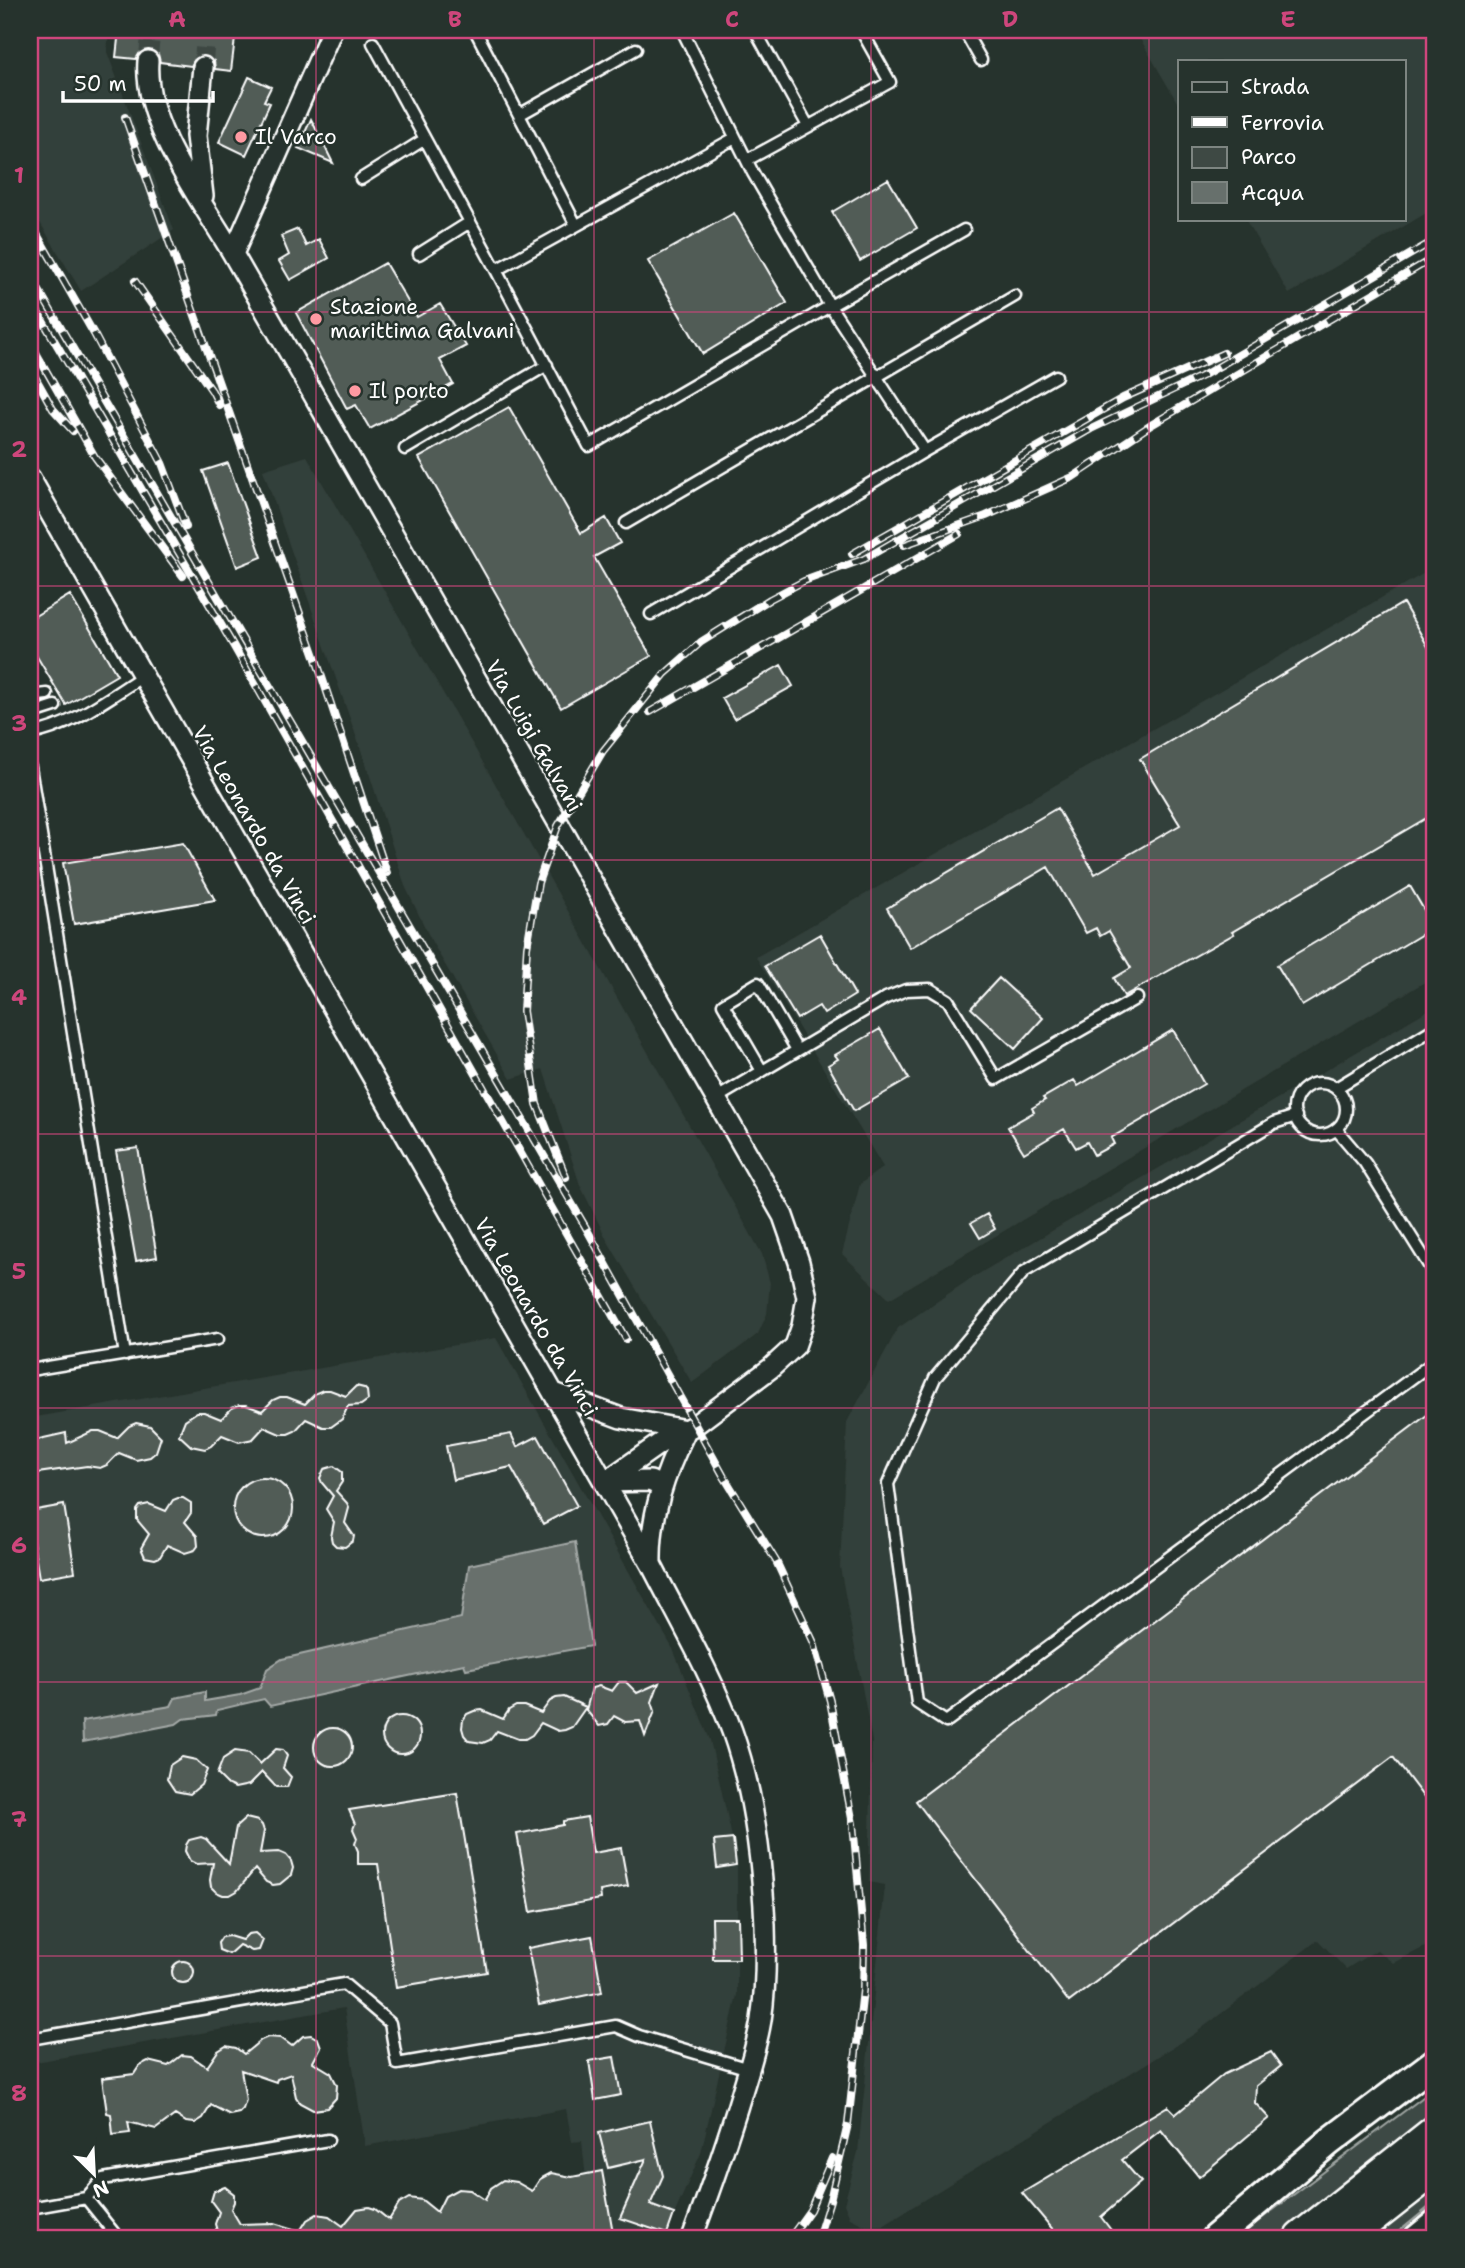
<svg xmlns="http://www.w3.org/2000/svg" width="1465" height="2268" viewBox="0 0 1465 2268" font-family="'Shantell Sans',sans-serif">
<rect width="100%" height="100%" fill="#26332d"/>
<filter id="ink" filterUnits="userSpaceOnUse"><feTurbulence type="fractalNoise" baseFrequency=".0143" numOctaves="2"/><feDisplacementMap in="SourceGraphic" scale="14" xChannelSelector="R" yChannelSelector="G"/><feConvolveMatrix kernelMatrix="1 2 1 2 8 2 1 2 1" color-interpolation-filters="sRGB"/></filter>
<g filter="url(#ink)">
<path fill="#333f3a" d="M30,30H109L107,52L174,230L81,291L30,206Z
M1135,30H1433L1435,33V208L1289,294L1245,219H1404V61H1180V107Z
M307,456L555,888L762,1254L770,1283L767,1314L758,1334L692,1383L607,1240L580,1185L543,1069L511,1079L432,942L405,886L369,773L263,470Z
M1435,567V976L889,1299L842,1254L860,1184L883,1167L756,957Z
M1435,1006V1942L1393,1963L1377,1950L1346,1969L1318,1940L1193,2035L883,2225L866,2226L850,2218L844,2204L858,2152L885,1885L869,1882L872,1741L840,1567L847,1422L898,1328L970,1279Z
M496,1338L673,1649L710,1740L737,1859V1995L701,2153L664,2238H592L582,2141L572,2142L566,2109L365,2146L344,2008L30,2063V1418Z"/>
<path fill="#3e4944" stroke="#9ea4a2" stroke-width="2" d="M1435,2088V2202L1391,2238H1236Z"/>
<path fill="#67706c" stroke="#a4a9a7" stroke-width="2" d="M575,1542L591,1646L466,1669L464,1664L270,1706L264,1699L217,1710L216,1715L183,1719L176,1724L83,1742L82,1721L171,1706L175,1698L205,1692V1701L240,1695L260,1688L267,1669L282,1659L461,1618L469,1565Z"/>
<path fill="#515c57" stroke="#fff" stroke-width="2" d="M119,30H236L231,71L215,69L214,61L205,55L197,56L191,66L160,62L158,54L148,49L141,51L136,59L116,57Z
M249,77L271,87L264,101L270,103L246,155L219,142Z
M311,119L333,163L298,148Z
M888,179L917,228L860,261L832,212Z
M734,213L787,303L703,354L648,261Z
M298,229L306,246L319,239L329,258L290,280L279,261L289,255L281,236Z
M385,263L417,317L440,304L466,346L440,360L453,384L370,429L356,405L347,409L296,313Z
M509,407L581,533L606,518L620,543L594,557L651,656L561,708L419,458Z
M228,463L262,557L237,567L203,471Z
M70,595L117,675L66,705L30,645V619Z
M1403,603L1435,659V813L1232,932L1234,934L1124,996L1114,978L1131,968L1109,931L1100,936L1096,928L1086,933L1048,867L910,948L887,908L1057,808L1095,874L1180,825L1140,759Z
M781,665L793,686L734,719L722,698Z
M183,843L215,900L74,924L63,863Z
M1410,886L1434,927L1302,1006L1277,965Z
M820,934L855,995L824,1014L819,1006L797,1019L765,966Z
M999,978L1043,1018L1015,1049L971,1008Z
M880,1029L909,1079L854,1111L828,1065L838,1059L835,1055Z
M1173,1030L1204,1084L1111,1138L1114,1144L1094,1155L1087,1142L1076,1148L1064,1129L1024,1153L1008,1127L1034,1112L1032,1108L1045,1100L1043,1098L1074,1080L1078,1086Z
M138,1148L157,1257L136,1261L116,1151Z
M987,1214L995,1229L980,1238L971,1223Z
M356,1386L364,1388L367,1391L368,1400L361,1405L348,1406L342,1419L331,1427H323L306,1419L295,1431L288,1434H280L264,1427L253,1439L239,1442L222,1435L211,1446L205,1449L191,1446L179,1435L185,1420L197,1412H204L221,1419L232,1408L239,1405H246L262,1411L273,1400L280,1397H287L305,1404L316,1393L323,1390H330L346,1396Z
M1435,1409V1812L1393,1757L1069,2002L916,1801Z
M136,1423L150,1426L161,1437L156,1452L150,1457L136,1460L119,1453L107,1465L100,1468L87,1466L30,1474V1441L66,1433L67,1443L93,1431H100L117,1438L129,1426Z
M511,1434L517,1447L538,1436L577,1506L543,1524L511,1467L453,1480L446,1446Z
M334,1466L342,1472V1482L336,1491L347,1503L349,1508L345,1523L354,1536L353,1541L345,1547L336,1546L332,1542L331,1537L334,1522L326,1509L333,1496L322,1483L320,1478L324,1469Z
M233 1508a30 30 0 1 1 60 0a30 30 0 1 1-60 0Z
M178,1498H183L191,1503V1513L185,1522L197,1536L198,1546L195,1550L185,1553L167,1545L160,1557L155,1559L145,1557L141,1548L149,1534L137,1520V1510L140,1506L149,1504L166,1511L173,1500Z
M64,1505L75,1572L39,1578L30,1523V1511Z
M619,1682H626L637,1693L659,1683L652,1702L655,1711L645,1736L640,1721L625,1722L614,1716L608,1724L599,1726L586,1710L592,1688L599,1686L612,1691Z
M564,1697L586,1707L572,1727L565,1730L558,1731L541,1723L532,1735L525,1739H518L497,1731L490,1740L483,1743L469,1741L464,1735L462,1728L463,1720L467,1714L474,1711L482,1710L503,1719L509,1710L516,1706H524L541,1713L550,1701L556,1698Z
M382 1735a19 19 0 1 1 38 0a19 19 0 1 1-38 0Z
M314 1747a19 19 0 1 1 38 0a19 19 0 1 1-38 0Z
M276,1749L283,1750L287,1756L283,1768L291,1777L287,1787H276L262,1772L249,1785L235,1788L228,1785L217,1774L223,1759L235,1751L249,1753L260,1764Z
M182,1757L196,1760L207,1770L201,1785L190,1794L175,1791L167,1779L170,1765Z
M457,1793L487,1972L396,1987L378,1864H358V1851L355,1844L357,1838L353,1829L355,1824L349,1810Z
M587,1817L593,1853L621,1848L628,1886L600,1891L601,1899L531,1912L517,1834L563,1825V1821Z
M246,1818L258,1821L262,1825L264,1831L260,1853L279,1852L286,1855L291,1861L293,1868L291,1875L280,1884L273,1885L266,1882L255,1869L237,1891L230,1895H223L216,1892L211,1887L210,1880L213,1863L196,1864L190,1861L185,1851L186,1845L189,1840L201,1837L206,1839L229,1864L236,1827Z
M733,1839L736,1865L717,1868L714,1841Z
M712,1918H738L739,1959H713Z
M255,1933L263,1940L259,1950L252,1951L239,1945L229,1954L219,1950L218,1943L222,1937L229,1936L242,1940L248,1934Z
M592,1936L602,1992L539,2005L528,1948Z
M172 1972a11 11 0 1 1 22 0a11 11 0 1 1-22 0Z
M311,2035L318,2039L321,2047L313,2062L331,2073L337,2085L336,2098L327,2108L313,2110L300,2103L296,2097L291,2074L277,2079L276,2082L241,2070L246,2100L243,2109L239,2113L230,2115L211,2105L203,2118L195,2123L186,2122L175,2115L156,2129L128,2122L130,2133L113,2135L111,2114L107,2113L102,2078L134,2074L140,2065L148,2061L168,2066L182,2055L191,2056L207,2067L218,2051L226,2046L236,2048L244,2054L261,2040L268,2037L281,2038L292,2046L303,2036Z
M1271,2052L1281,2066L1256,2086L1255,2103L1269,2118L1199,2177L1161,2130L1122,2160L1141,2182L1101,2217L1117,2238H1060L1022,2193L1168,2106L1176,2114L1224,2074Z
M614,2057L621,2095L595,2100L589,2061Z
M650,2121L663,2176L650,2205L674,2214L667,2234L620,2218L646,2159L608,2168L599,2133Z
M602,2171L614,2238H231L222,2236L217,2231L215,2224L219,2212L211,2201L214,2191L225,2187L234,2194V2202L231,2209L240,2224L274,2223L300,2231L307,2220L317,2214L329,2216L343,2226L357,2209L369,2207L375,2209L389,2220L399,2204L409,2198L422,2200L437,2212L445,2196L458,2189L470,2190L485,2200L491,2188L503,2180L516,2182L532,2191L540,2179L551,2173L572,2177Z"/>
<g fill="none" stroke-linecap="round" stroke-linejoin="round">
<path stroke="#3c4742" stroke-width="19" stroke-dasharray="19 10" stroke-linecap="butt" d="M148,61L151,31
M203,67L206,31"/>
<g stroke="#fff" stroke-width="15">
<path id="service" d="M475,30L576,225
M682,30L753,173L830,306L589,446L496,270L735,138
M755,30L808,126
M964,30L981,60
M373,43L496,270
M519,115L636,49
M747,160L890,82L861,30
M361,179L425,139
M419,254L470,222
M405,449L547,365
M925,451L830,306L964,230
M626,523L1015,296
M651,614L925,451L1056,376
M30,696L47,694
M30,714L55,706
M30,734C71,727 108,698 143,676
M30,767L125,1355
M762,1071L723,1004L758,983L797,1050
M1294 1109a26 26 0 1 1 52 0a26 26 0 1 1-52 0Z
M1336,1088L1435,1028
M715,1099L886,998L906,990L930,989L948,1000L996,1079L1137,998
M1296,1116L1274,1123L1024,1272L935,1378L888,1484L917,1703L946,1722L1435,1361
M1336,1129L1365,1163L1435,1275
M30,1370L218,1339
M30,2039L344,1984L390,2023L397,2064L616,2026L639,2036L749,2069
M86,2198L103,2179L328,2140
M30,2208L86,2198L118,2238"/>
</g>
<g stroke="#fff" stroke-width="24">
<path id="minor" d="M332,30L233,254L783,1216L799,1262L807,1297L802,1326L795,1346L771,1368L695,1425L662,1442L605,1482
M148,61C143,125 201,199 233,254
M203,196L196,136L203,67
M30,478L651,1564C679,1619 711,1673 732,1731C754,1793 762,1859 765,1925C766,1957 766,1989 761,2020C757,2045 749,2069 742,2092C727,2142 710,2190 692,2238
M554,1393L621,1418L686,1430
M606,1482L650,1481L661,1486
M651,1563C650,1514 665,1473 686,1430"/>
</g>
<g stroke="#fff" stroke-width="32">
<path id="secondary" d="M1215,2238L1329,2142L1435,2062
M1418,2238L1435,2224"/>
</g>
<g stroke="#fff" stroke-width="37">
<path id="trunk" d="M1301,2238L1435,2132
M1346,2238L1435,2168"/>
</g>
<use href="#service" stroke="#26332d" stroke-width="10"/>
<use href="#minor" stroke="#26332d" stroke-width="19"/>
<use href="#secondary" stroke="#26332d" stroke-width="26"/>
<use href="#trunk" stroke="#26332d" stroke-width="32"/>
<g stroke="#fff" stroke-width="8">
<path id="rail" d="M125,117L315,656L387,873
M30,222L94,334L162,463L186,527
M30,275L585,1226L723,1475L776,1561L814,1643L830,1701L853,1824L864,1945L863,1990L848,2124L830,2200L818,2238
M135,281L212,391L219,405
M30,299L233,645L626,1339
M30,342L95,457L183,576
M30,368L53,409L73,431
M904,545L986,516L1073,477L1151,425L1435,257
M852,554L1123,398L1224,353
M650,712L959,534
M566,1177L537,1104L523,1011L527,947L538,883L558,826L603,751L665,674L701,642L770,599L804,581L864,559L1091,429L1204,375L1435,240
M790,2238L810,2210L832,2158"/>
</g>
<use href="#rail" stroke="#26332d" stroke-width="5" stroke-dasharray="16" stroke-linecap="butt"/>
</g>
</g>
<path fill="none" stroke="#ce467c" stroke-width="2" stroke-opacity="0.55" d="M316,30V2238M594,30V2238M871,30V2238M1149,30V2238M30,312H1435M30,586H1435M30,860H1435M30,1134H1435M30,1408H1435M30,1682H1435M30,1956H1435"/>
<g fill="#ff9aa2" stroke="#26332d" stroke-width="2.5">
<circle cx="241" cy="137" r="7"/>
<circle cx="316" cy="319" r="7"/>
<circle cx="355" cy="391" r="7"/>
</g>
<g text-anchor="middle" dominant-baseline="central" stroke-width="5" stroke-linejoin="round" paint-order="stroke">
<g font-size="21" fill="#fff" stroke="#26332d" text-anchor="start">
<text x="255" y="137">Il Varco</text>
<text x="330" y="307">Stazione<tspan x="330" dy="24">marittima Galvani</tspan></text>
<text x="369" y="391">Il porto</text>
</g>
<g font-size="21" fill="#fff" stroke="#26332d">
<text transform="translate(534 736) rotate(60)">Via Luigi Galvani</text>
<text transform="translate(254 825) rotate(60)">Via Leonardo da Vinci</text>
<text transform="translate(536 1317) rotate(60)">Via Leonardo da Vinci</text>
</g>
</g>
<rect width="1465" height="2268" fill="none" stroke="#26332d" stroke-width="77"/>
<rect x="1178" y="60" width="228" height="161" fill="#26332d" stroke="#7d8581" stroke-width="2"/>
<rect x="1192" y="82" width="35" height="10" fill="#26332d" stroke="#7d8581" stroke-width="2"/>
<text x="1241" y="94" font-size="21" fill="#ffffff">Strada</text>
<rect x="1192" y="117" width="35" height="10" fill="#ffffff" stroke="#7d8581" stroke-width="2"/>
<text x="1241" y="130" font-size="21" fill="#ffffff">Ferrovia</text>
<rect x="1192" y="147" width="35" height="21" fill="#3e4944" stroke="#7d8581" stroke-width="2"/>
<text x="1241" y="164" font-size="21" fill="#ffffff">Parco</text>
<rect x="1192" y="182" width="35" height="21" fill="#67706c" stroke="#7d8581" stroke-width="2"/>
<text x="1241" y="200" font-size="21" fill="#ffffff">Acqua</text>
<g transform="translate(94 2174) rotate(156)" stroke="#26332d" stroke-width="5" paint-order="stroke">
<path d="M0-5L12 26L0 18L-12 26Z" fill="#ffffff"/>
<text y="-10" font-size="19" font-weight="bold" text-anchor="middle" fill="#ffffff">N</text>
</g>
<path d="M63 91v10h150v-10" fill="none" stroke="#ffffff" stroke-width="3.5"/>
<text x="74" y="91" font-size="21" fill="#ffffff" stroke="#26332d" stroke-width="5" paint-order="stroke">50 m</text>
<rect x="38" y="38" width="1388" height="2192" fill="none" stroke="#ce467c" stroke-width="2.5"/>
<g font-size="23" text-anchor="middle" font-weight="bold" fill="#ce467c">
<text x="177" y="27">A</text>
<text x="455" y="27">B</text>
<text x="732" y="27">C</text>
<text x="1010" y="27">D</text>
<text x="1288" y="27">E</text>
<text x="19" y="183">1</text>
<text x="19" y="457">2</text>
<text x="19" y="731">3</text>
<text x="19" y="1005">4</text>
<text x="19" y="1279">5</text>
<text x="19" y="1553">6</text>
<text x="19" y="1827">7</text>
<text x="19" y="2101">8</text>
</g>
</svg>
